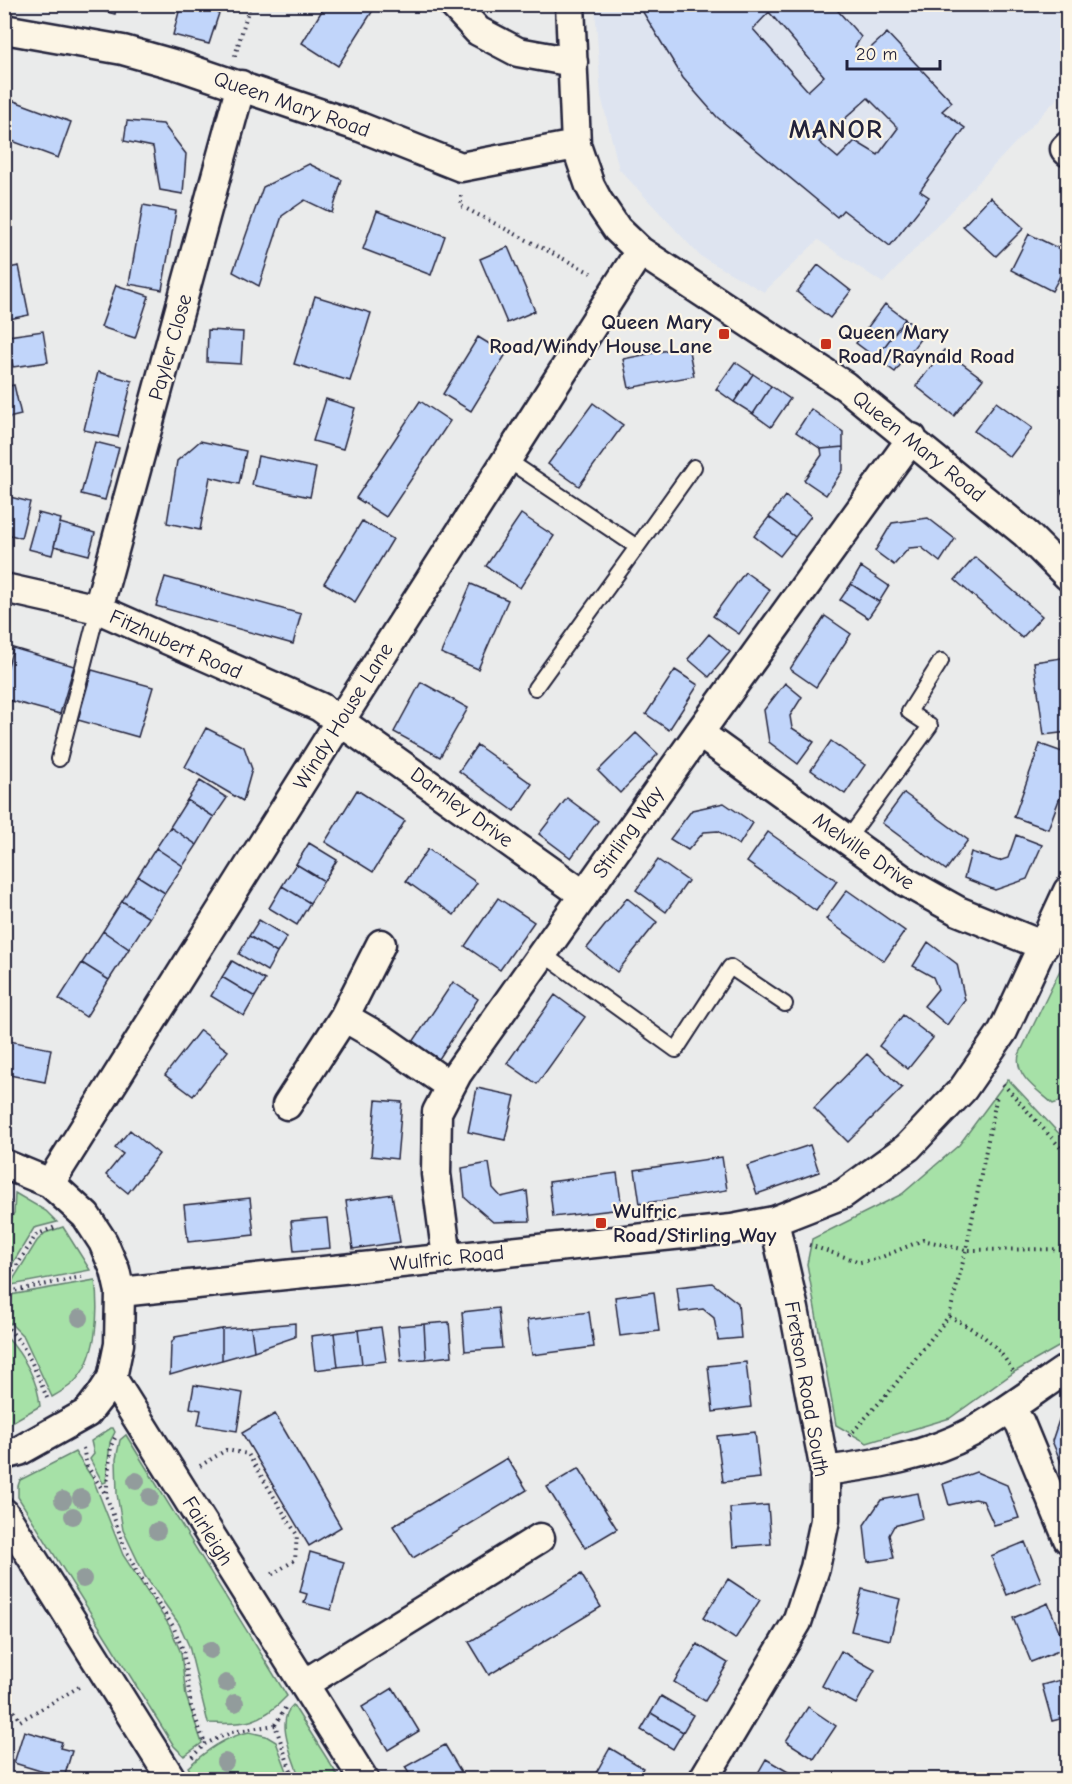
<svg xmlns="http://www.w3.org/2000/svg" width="1072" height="1784" viewBox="0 0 1072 1784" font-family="'Comic Neue',sans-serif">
<rect width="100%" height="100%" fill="#eaebeb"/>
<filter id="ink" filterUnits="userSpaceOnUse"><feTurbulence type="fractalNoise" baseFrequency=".0167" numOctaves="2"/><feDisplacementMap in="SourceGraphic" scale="12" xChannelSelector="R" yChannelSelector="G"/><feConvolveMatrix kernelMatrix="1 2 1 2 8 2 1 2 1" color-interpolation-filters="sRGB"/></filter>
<g filter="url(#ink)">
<path fill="#dee4f0" d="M595,5H1067V88L883,283L818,240L764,292L700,256L619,169L601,96Z"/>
<path fill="#a6e1a7" stroke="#648271" stroke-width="1.5" d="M1062,966L1068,967L1067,1099L1053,1104C1039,1091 1014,1076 1019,1055Z
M1008,1079L1067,1142V1342L1016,1371L950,1418L867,1443L836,1425L807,1264L812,1239L902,1194L959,1145Z
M15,1193L46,1211L57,1222L34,1228L5,1276V1229L14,1213Z
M63,1227L90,1270L12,1285L11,1283L37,1241L45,1233Z
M95,1280C99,1311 98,1361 72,1384C66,1389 59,1393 52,1397L24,1337L5,1318V1296Z
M4,1334C22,1354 38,1379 40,1406L5,1426Z
M111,1428H113L115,1432L110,1442L106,1482L103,1483L90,1459L94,1454L91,1441Z
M126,1435L287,1696C261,1724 244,1725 208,1723L189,1646L179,1624L145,1576L123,1530L117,1494L116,1459L120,1440Z
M75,1452L93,1479L123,1555L169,1625L181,1653L186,1696L202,1743L184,1756L174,1746L18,1497V1486L20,1480Z
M293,1705L340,1779H300C294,1760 274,1721 293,1705Z
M249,1732L266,1736L276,1742L290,1779H195L188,1767C206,1751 224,1737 249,1732Z"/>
<path fill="#c1d5fa" stroke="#22223b" stroke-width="1.5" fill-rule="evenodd" d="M76,4H117L115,14Z
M181,4H222L209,44L173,35Z
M326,4H377L338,66L302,43Z
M638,4H832L861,37L855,47L863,55L887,33L952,102L942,111L965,128L920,191L929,197L890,246L843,210L837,217L717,117L683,78ZM769,12L824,76L808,91L753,29ZM868,98L898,128L878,155L855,141L838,158L819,142Z
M6,98L71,122L58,158L4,138V103Z
M127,121L163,124L186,154L183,194L160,190L153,147L124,141Z
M309,164L342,180L332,213L305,200L282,216L259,286L233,272L263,187Z
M990,197L1024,228L996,256L963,226Z
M143,205L176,211L162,290L129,284Z
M377,211L445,236L431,275L363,249Z
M1029,234L1068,253V261L1052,291L1011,270Z
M508,247L535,311L507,323L480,259Z
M818,265L851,291L830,318L797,292Z
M19,266L29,315L4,320V269Z
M116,285L149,296L135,338L101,327Z
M315,296L371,313L350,381L294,364Z
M885,304L905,319L876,358L856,343Z
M905,319L924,334L895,372L876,358Z
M208,330L243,332L241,364L207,362Z
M43,331L48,362L13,367L8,336Z
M478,337L506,354L471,411L443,394Z
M688,346L694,376L629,388L623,359Z
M944,350L983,379L954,416L916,386Z
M735,362L753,374L734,402L716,389Z
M98,372L132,381L118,437L84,430Z
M753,374L771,386L753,414L734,402Z
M14,385L21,415L4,419V387Z
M771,386L790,399L771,427L753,414Z
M326,399L355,408L343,449L313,441Z
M420,401L450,421L386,517L356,498Z
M996,402L1032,428L1010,457L974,431Z
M593,403L623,425L579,486L548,464Z
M811,409L843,432V447L821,449L796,432Z
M200,441L246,451L239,484L210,477L200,530L167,523L177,461Z
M95,442L119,448L105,500L81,494Z
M843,447V470L826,495L804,480L822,455L821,449Z
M258,456L316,468L310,497L252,485Z
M1068,487V503L1061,491Z
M4,495L10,497L4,517Z
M785,496L811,516L795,537L769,517Z
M10,497L30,502L21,538L4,533V517Z
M38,513L61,519L52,555L28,549Z
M521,514L554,536L520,588L486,566Z
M769,517L795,537L780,556L754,536Z
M928,518L955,539L940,562L921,547L909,548L894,565L875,551L892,523Z
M362,521L393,539L355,602L324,583Z
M60,523L95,533L89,555L54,546Z
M975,557L1042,616L1022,638L955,580Z
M861,567L889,586L879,602L851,584Z
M745,572L770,590L739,634L713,616Z
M165,577L301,614L293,644L156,606Z
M471,584L508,600L478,669L441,653Z
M851,584L879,602L868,618L840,600Z
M825,616L851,634L816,687L790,669Z
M709,634L730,652L709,677L688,659Z
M13,648L74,666L60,714L4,699V680Z
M1068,657V732L1044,735L1034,662Z
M92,670L153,687L138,737L78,720Z
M675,670L698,685L669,730L646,714Z
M421,682L468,708L440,757L394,732Z
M785,683L802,697L790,716L792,728L814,742L798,764L769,742L764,710Z
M206,728L244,747L252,769L243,801L185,767Z
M636,733L658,754L620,793L598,771Z
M831,741L865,765L845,794L811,770Z
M1040,744L1068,754V776L1048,829L1014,817Z
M477,745L532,784L514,811L459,771Z
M200,781L227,798L214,817L187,800Z
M357,790L405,821L373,872L325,842Z
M904,793L968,840L946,870L882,823Z
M567,798L598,821L571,858L539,834Z
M187,800L214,817L197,845L170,827Z
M724,803L753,823L739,845L718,831L704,832L688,850L670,839L692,810Z
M170,827L197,845L183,866L156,848Z
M768,832L837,881L816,911L747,862Z
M1016,835L1042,845L1027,879L995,890L964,878L971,852L999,861L1008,858Z
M309,843L337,860L324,881L296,864Z
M156,848L183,866L165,893L138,876Z
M428,849L477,883L454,915L406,881Z
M658,860L688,881L666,912L636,890Z
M296,864L324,881L310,903L282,886Z
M138,876L165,893L149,918L122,901Z
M282,886L310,903L297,925L269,908Z
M847,890L905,931L884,961L826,919Z
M498,898L534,922L500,970L465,946Z
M627,898L657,922L617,972L587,948Z
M122,901L149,918L129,949L103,931Z
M259,920L287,937L277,953L249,936Z
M103,931L129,949L109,980L82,963Z
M249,936L277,953L267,971L239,954Z
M928,942L957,964L965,1000L947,1025L924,1006L938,989L933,977L913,966Z
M232,961L265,980L255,997L222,977Z
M82,963L109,980L86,1017L59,999Z
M222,977L255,997L244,1016L211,996Z
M453,982L478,999L439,1059L413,1042Z
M555,995L585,1017L537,1084L507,1063Z
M903,1015L933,1038L908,1069L879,1046Z
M200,1030L228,1051L193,1096L165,1075Z
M4,1040L51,1049L45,1082L4,1074Z
M867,1054L902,1088L848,1142L814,1108Z
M477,1088L515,1096L505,1140L468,1132Z
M376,1100L402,1102L397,1159L371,1156Z
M130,1130L159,1154L128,1193L106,1175L123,1154L115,1148Z
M810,1145L819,1172L757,1194L747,1166Z
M722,1157L727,1190L640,1204L635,1170Z
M489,1163L493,1188L501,1197L527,1191L530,1221L493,1222L465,1198L462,1168Z
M617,1173L622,1209L553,1217L549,1182Z
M392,1194L400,1242L353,1249L346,1201Z
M250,1198L254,1235L188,1242L184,1205Z
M327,1218L330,1248L294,1251L291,1221Z
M712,1283L738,1303L741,1338L718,1340L714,1318L703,1309L680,1312L677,1287Z
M654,1292L659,1331L620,1336L615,1297Z
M498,1308L502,1348L465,1351L462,1312Z
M589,1312L594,1347L532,1355L527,1320Z
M449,1322L452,1356L426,1359L424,1324Z
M295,1323V1337L254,1351L251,1327Z
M424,1324L426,1359L401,1361L398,1326Z
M251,1327L254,1351L222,1360V1329Z
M381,1327L386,1361L362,1364L358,1330Z
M222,1329V1360L170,1375L171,1344L175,1337Z
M358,1330L362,1364L338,1367L334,1333Z
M334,1333L338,1367L315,1370L311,1336Z
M746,1362L751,1407L713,1412L708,1366Z
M194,1385L243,1393L237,1431L198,1425L201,1410L190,1408Z
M1068,1408V1474H1066L1052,1441L1062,1411Z
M275,1414L341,1527L309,1546L242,1433Z
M755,1432L760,1478L723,1482L717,1436Z
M507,1458L527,1490L413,1558L393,1526Z
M579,1468L617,1529L585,1548L547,1487Z
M976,1472L1007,1485L1019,1518L994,1525L983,1501L975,1499L949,1505L943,1484Z
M918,1493L923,1518L894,1526L889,1535L894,1558L868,1562L864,1525L881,1500Z
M768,1505L771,1544L733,1547L730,1508Z
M1025,1542L1041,1581L1007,1595L991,1556Z
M310,1552L344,1562L331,1610L304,1603L307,1594L300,1592Z
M581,1574L601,1607L489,1675L469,1642Z
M728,1579L760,1600L735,1639L703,1618Z
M862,1589L900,1599L890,1640L851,1631Z
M1048,1603L1066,1648L1031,1662L1013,1618Z
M697,1644L728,1663L705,1701L674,1682Z
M841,1651L875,1670L856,1704L822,1686Z
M1068,1678V1717L1052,1721L1042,1685Z
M393,1688L419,1731L388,1750L362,1707Z
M661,1696L693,1715L683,1732L651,1713Z
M808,1707L836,1726L814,1759L786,1741Z
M651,1713L683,1732L673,1749L641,1730Z
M24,1731L62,1742L60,1748L72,1751L64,1778L14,1763Z
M445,1745L466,1780H413L405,1767Z
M610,1748L643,1768L636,1780H592Z
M766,1759L800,1779L799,1780H754Z
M1068,1773V1780H1054L1053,1777Z"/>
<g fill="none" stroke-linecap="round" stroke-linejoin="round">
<g stroke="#22223b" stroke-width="18">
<path id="service" d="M506,459L637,547L535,688
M637,547L694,467
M59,759L98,609
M847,840L930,726L909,712L941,661
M543,954L676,1050L730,967L785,1004"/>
</g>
<g stroke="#22223b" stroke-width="33">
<path id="minor" d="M453,4L478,31L518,52L573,62
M570,4L576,145L590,186L598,201L617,229L640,251L845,386L1026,534L1068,576
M4,29L123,50L180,66L360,127L461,167L576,145
M1068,146L1065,149L1068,152
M4,588L98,609L320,707L584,895
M98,609L241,85
M699,733L906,882L958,911L1044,946
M381,944L344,1017L384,1040L450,1086
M287,1105L344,1017
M4,1164L50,1183L86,1216L103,1242L115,1270L120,1292L119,1344L112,1378L101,1395L87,1413L19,1451L4,1455
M50,1183L340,721L640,251
M447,1258L436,1174L437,1112L457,1074L699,733L912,438
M120,1292L732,1229L774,1221L843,1194L908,1147L963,1089L1003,1031L1068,891
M112,1378L364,1780
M1010,1409L1020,1423L1068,1539
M825,1471C876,1464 926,1457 972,1432C1005,1413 1036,1389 1068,1368
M4,1513L172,1780
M304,1684L540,1538
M703,1780L797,1622L815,1568L825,1520V1471L794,1309L774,1221"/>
</g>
<path stroke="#22223b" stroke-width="4" stroke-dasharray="1.5 4.5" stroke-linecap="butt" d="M235,56L250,4
M461,195V206L591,273
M1003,1084L1068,1156
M4,1219L7,1214L9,1197
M809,1245L860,1262L877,1259L923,1240L966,1250L1068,1249
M4,1286L36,1235L55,1227
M4,1293L86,1276
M949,1316C980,1333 994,1340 1013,1371
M4,1325C27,1344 37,1375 48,1400
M849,1436L889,1392L949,1316L966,1250L997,1095
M115,1438L111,1446L106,1495L124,1546L138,1574L173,1626L183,1650L191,1706L205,1744
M83,1448L87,1466L106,1495
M200,1466L226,1450L248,1454L297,1535L295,1560L271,1575
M4,1696L20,1721L79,1687
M285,1708L275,1725L294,1780
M192,1757L205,1744L232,1732L275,1725"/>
<use href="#service" stroke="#fcf5e5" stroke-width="14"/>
<use href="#minor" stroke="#fcf5e5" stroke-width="28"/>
</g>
<g fill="#929c9c">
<circle cx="80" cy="1318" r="9"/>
<circle cx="136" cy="1481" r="9"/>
<circle cx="150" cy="1497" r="9"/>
<circle cx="81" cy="1498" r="9"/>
<circle cx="63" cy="1500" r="9"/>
<circle cx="73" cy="1516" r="9"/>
<circle cx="157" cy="1531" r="9"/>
<circle cx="83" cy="1579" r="9"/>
<circle cx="210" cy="1650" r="9"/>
<circle cx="226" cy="1683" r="9"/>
<circle cx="235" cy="1703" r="9"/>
<circle cx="225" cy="1762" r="9"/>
</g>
</g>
<g fill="#c8321e" stroke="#fcf5e5" stroke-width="2">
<rect x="718" y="328" width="12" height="12" rx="3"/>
<rect x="820" y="338" width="12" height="12" rx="3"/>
<rect x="595" y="1217" width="12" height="12" rx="3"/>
</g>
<g text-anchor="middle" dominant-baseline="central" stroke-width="4.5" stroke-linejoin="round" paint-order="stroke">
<g font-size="21" fill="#22223b" stroke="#fcf5e5">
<text transform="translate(292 104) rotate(19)">Queen Mary Road</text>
<text transform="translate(170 347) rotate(-74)">Payler Close</text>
<text transform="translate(919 446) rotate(39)">Queen Mary Road</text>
<text transform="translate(176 644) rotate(24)">Fitzhubert Road</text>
<text transform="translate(343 716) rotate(-58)">Windy House Lane</text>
<text transform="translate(462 807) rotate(36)">Darnley Drive</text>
<text transform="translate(628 832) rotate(-55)">Stirling Way</text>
<text transform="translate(864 851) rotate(35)">Melville Drive</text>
<text transform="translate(447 1258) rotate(-6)">Wulfric Road</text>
<text transform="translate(807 1389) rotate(80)">Fretson Road South</text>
<text transform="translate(208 1531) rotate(58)">Fairleigh</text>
</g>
<g font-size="21" font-weight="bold" fill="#22223b" stroke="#fcf5e5" text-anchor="start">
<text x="712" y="322" text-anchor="end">Queen Mary<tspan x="712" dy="24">Road/Windy House Lane</tspan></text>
<text x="838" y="332">Queen Mary<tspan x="838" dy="24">Road/Raynald Road</tspan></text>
<text x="613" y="1211">Wulfric<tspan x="613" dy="24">Road/Stirling Way</tspan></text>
</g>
<g font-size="27" font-weight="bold" letter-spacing="1.5" fill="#22223b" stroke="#fcf5e5">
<text x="836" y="129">MANOR</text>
</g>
</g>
<rect width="1072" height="1784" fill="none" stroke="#fcf5e5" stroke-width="24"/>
<rect x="12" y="12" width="1048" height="1760" fill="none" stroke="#22223b" stroke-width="2" filter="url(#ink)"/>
<path d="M847 60v9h93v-9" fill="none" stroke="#22223b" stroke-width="3"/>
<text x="856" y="60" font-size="18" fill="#22223b" stroke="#fcf5e5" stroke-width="4.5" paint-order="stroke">20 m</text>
</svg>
